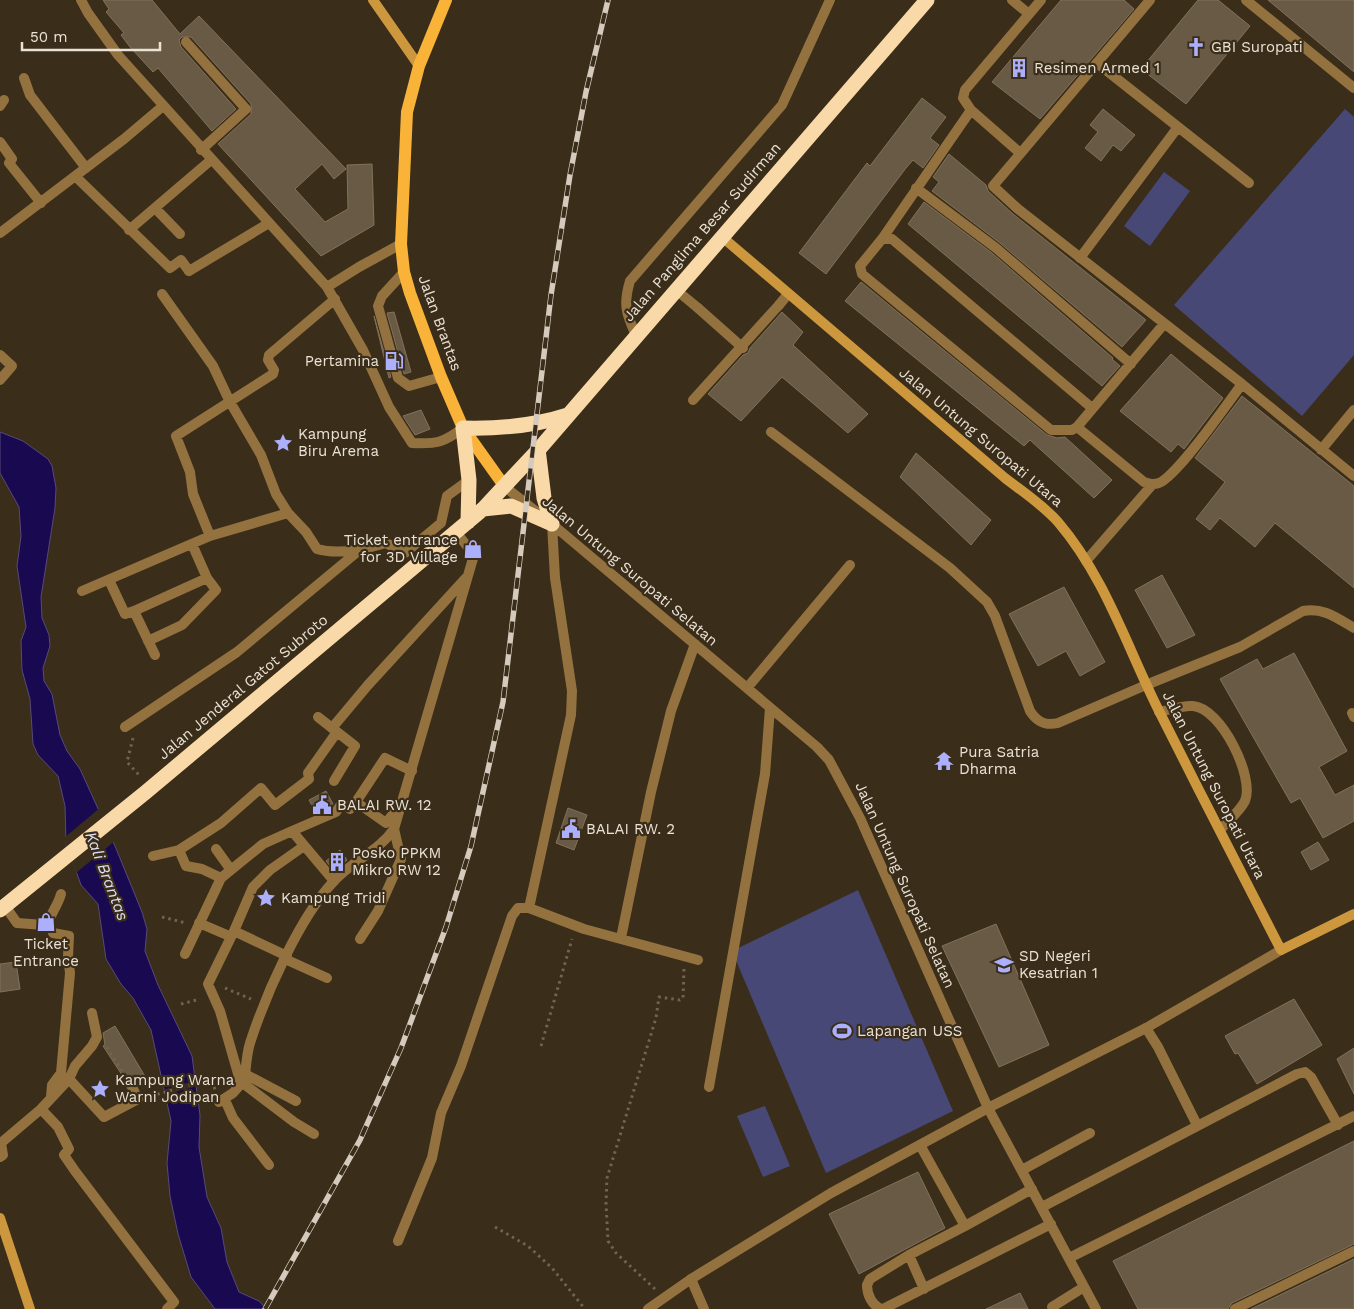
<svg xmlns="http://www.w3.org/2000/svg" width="1354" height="1309" viewBox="0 0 1354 1309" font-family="'Work Sans',sans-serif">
<rect width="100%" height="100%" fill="#3a2d19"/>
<path fill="#484876" d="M1345,109L1354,117V355L1302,416L1174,305Z
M1164,172L1190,191L1150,246L1124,226Z
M858,890L953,1111L826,1173L732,951Z
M765,1106L790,1166L763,1177L737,1116Z"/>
<path fill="#190951" stroke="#584a79" d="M0,432L23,441L48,459L52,466L56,488L55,508L41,597L42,618L49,635L50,646L43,668L44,681L52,694L60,735L67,751L80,769L115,846L142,912L147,929L145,951L158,985L192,1056L200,1115L199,1147L207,1197L221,1228L227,1262L239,1292L259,1301L266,1309H215L191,1277L178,1234L170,1196L167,1163L171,1121L151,1030L133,998L121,984L106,959L98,904L81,885L66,843L65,806L58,776L38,755L33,744L30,699L22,670L21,641L26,627L17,566L21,536L19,507L0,473Z"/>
<path fill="#3a2d19" d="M101,807L116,840L76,873L64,838Z
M198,1080V1086L163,1095L162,1090Z"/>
<path fill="#695a45" stroke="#82725c" d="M103,0H152L180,34L199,16L346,169L334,179L322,164L295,189L325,222L348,209L347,165L372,164L374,225L321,256L218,144L251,114V104L191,37H182L179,40L181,47L236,109L212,131L158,68L153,72L130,47L121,35L124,33L106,12L109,9Z
M1061,0H1124L1134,9L1040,119L992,82Z
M1198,0H1218L1250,26L1186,104L1141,69Z
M1268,0H1354V72Z
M922,98L946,117L930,138L939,145L923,168L913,160L906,168L826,274L799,253L867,163L870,166Z
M1103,109L1135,135L1121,151L1113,145L1101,161L1085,148L1098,132L1090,125Z
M949,154L986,185L988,191L1013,214L1146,320L1122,347L1000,243L932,191L939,182L933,177Z
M924,202L992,253L1113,358L1112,359L1120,366L1102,386L908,224Z
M861,282L1047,435L1057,438L1065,437L1112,480L1094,498L1030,440L1024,446L845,301Z
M394,312L411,372L404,374L387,313Z
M782,312L803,332L793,345L868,414L848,433L782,377L741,421L708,394L743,355L748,353L750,348Z
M374,316L391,377L389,378Z
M1171,354L1223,398L1184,449L1178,444L1171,452L1120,411Z
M1242,396L1354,486V588L1275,523L1255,547L1220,518L1210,530L1196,519L1225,482L1195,458Z
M421,410L430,429L415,435L403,416Z
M916,453L991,520L971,545L900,477Z
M1162,575L1195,635L1167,648L1135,590Z
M1064,587L1105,662L1080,676L1066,651L1038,666L1009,614Z
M1294,653L1347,751L1319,767L1335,795L1354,785V821L1323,838L1300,798L1291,803L1220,679L1257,659L1263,669Z
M326,791L333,804L316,813L309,800Z
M568,808L587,815L574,850L556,843Z
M1318,842L1329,860L1311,870L1301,852Z
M340,850L347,860L334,871L326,861Z
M996,924L1049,1045L999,1067L942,946Z
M16,962L20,989L0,992V964Z
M1294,999L1322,1045L1257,1084L1238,1053L1235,1054L1225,1036Z
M115,1026L146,1078L137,1082L132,1078L126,1081L103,1046L105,1045L103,1033Z
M1354,1048V1094L1337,1059Z
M1354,1141V1244L1232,1303L1228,1309H1138L1113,1261Z
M918,1172L945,1228L859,1274L829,1214Z
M1354,1259V1309H1251Z
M1020,1293L1028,1309H986Z"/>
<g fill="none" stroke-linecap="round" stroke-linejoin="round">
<path stroke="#706452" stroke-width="3" stroke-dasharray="2.5 4" stroke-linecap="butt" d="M133,738L127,762L140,776
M162,917L186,923
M225,988L251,999
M181,1004L200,999
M541,1046L572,939
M107,1047L124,1074
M151,1096L212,1079L215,1090
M495,1227L528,1246L552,1268L585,1309
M655,1289L616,1253L608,1241L606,1203L607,1178L656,1018L659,997L680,1000L683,998L684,969"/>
<path stroke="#94723f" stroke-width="10" d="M1097,63L1249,183
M1080,258L1178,127
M189,271L269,223
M404,272L382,296L378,306L398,378L409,386L441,377
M698,308L743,348
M636,335C626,314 623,304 630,281L782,105L830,0
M693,400L779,305
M771,432L950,568L987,602L995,616L1030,711C1037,722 1045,726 1058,723L1146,685
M1159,712C1169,710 1183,705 1193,706C1221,708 1255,777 1245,801C1240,811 1227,822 1220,830
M1352,713L1354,717
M318,717L355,746L334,781
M356,802L385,758L412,771
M292,831L336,812L342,803L350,809L356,802L386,823L400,805
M216,849L231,870
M179,850L186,866L202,869L221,878
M153,856L179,850L221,823L261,788L275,805L309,779L308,773L337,732
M199,923L227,935
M234,931L253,887L270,870L304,846
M360,939L378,911L401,859L394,829
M185,954L221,878L263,844L292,831L334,881
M285,959L327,978
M1146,1028L1158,1047L1197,1125
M245,1074L296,1101
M244,1084L294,1122L314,1134
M225,1100L233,1118L269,1165
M219,1102L233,1093L241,1084L220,1011L208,984L234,931L287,956
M988,1108L1096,1309
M1022,1170L1090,1133
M1042,1207L1297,1074L1305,1072L1311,1077L1338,1125
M965,1226L1032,1189
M909,1255L924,1289
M1069,1258L1354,1116
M691,1279L704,1309
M1052,1307L1084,1287
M881,1309C872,1305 867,1295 867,1285L870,1279L909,1255L965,1226L920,1145
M883,1309L1051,1224
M1235,1309L1354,1251"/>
<path stroke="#94723f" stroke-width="10" d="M81,0L88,13L118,55L327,287L363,350L389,407L412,443C437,444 443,443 463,428
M1012,0L1029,14
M1150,0L993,186L1018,209L1242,384L1354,476
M1246,0L1354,88
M186,42L246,109L201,150
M24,78L30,95L86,168
M0,106L4,100
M0,142L12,159L9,163L41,203
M1020,153L971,110L963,98L965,90L1041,0
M75,176L170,268L181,260L189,271
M916,188L996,248L1131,364
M155,208L180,234
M129,230L211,160
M0,233L124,139L163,106
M882,239L971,110
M327,287L359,267L401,244
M675,289L698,308
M162,294L213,366L230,402L261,455L276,494L288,513L306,532L317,549C337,555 366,549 386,543L405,553L441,523L447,496L469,480
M779,305L788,294
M0,355L12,366L0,380
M1092,408L892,239H882L860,266L862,274L1051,430H1072L1077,427L1164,324
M1077,427L1144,482C1150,484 1153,485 1159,483C1178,475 1227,404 1242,384
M1321,450L1354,410
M505,487L552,524L817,747L829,760L860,818L988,1108
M210,536L193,494L190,472L176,436L273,374L274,370L268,360L269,355L335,299
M1086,561L1152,485
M109,580L125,614L134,611L207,578L192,544
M82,591L210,536L288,513
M134,611L155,655
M148,641L182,625L216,590L207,578
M1146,685L1240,647L1303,611C1323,607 1337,618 1354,628
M747,688L850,565
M125,727L237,652L362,548
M332,728L368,685L466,578
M5,906L17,923L44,925
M529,908L584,929L698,960
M47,926C51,913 58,905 61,894
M621,938L651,792L671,711L695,644
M69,1079L104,1117L138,1099L131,1085
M241,1084H244C246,1070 246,1056 250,1043C266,994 299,918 334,881C352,861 379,851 394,829L474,555L456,532
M709,1087L765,774L770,708
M51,1097L52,1085L61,1073L70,973L68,957L69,936L53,933
M41,1109L58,1127L69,1149L64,1155L75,1171L174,1302L167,1309
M0,1157L3,1155L1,1143L41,1109L69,1079L75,1066L92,1046L97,1037L92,1013
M398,1241L432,1158L441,1113L461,1066L512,916L518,908H529L571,715L572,691L555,578L552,524
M648,1309L691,1279L831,1193L988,1108L1146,1028L1281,950"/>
<path stroke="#cd973e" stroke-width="10" d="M373,0L419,66
M721,236L1005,478C1023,492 1043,505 1058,522C1105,577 1127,647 1159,711C1199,791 1240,870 1281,950L1354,914
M0,1218L30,1309"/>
<path stroke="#f9b339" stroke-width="12" d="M446,0L419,66L407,112L401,244L404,272L410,293L441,377L463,428L505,487"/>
<path stroke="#fad9a9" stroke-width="15" d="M538,449L544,498L552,524
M483,509L511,506L552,524
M468,522L469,480L463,428C500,429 534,426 568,415
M0,910L146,792L483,509L540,448L927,0"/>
<g stroke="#d4cabd" stroke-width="5.5">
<path id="rail" d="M265,1309L360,1140L401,1048L446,927L471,846L503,702L551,295L570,175L586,92L608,0"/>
</g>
<use href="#rail" stroke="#3a2d19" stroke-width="4" stroke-dasharray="11" stroke-linecap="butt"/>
</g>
<defs>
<g id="church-bare" transform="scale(1.5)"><path d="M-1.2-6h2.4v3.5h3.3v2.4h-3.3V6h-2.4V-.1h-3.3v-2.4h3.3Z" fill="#acaffb" stroke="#3a2d19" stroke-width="2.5" paint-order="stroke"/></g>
<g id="building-bare" transform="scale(1.5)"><path d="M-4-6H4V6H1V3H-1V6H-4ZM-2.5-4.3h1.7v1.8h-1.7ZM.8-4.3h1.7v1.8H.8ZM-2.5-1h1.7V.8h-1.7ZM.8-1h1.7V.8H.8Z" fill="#acaffb" stroke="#3a2d19" stroke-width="2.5" paint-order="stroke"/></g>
<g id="fuel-bare" transform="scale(1.5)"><path d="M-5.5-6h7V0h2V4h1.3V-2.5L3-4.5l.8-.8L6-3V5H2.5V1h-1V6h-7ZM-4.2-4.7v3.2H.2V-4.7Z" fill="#acaffb" stroke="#3a2d19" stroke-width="2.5" paint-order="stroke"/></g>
<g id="sight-bare" transform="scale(1.5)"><path d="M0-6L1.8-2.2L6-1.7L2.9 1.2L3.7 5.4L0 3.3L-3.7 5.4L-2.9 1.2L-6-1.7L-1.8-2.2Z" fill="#acaffb" stroke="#3a2d19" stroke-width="2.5" paint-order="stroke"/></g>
<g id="shop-bare" transform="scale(1.5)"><path d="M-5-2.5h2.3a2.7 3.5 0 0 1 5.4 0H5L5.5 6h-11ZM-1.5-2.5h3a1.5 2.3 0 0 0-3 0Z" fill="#acaffb" stroke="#3a2d19" stroke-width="2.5" paint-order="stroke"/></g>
<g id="temple-bare" transform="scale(1.5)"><path d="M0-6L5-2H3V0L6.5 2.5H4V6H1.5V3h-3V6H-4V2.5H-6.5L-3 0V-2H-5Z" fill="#acaffb" stroke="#3a2d19" stroke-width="2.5" paint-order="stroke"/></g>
<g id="civic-bare" transform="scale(1.5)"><path d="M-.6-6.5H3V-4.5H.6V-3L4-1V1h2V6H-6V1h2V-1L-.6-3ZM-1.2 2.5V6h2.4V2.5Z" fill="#acaffb" stroke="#3a2d19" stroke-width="2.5" paint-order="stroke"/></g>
<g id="school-bare" transform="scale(1.5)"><path d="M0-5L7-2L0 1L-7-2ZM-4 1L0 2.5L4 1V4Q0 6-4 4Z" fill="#acaffb" stroke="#3a2d19" stroke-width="2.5" paint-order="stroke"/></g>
<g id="stadium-bare" transform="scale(1.5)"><path d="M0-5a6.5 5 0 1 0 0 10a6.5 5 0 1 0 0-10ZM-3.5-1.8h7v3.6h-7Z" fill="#acaffb" stroke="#3a2d19" stroke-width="2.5" paint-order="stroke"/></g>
</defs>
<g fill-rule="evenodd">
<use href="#church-bare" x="1196" y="47"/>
<use href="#building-bare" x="1019" y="68"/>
<use href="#fuel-bare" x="394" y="361"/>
<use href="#sight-bare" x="283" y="443"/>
<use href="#shop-bare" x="473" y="549"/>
<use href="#temple-bare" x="944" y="761"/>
<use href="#civic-bare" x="322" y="805"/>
<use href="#civic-bare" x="571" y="829"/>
<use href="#building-bare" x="337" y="862"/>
<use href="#sight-bare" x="266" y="898"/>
<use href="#shop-bare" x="46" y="922"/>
<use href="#school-bare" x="1004" y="965"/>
<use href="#stadium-bare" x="842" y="1031"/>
<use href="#sight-bare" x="100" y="1089"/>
</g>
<g text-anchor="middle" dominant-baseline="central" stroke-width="4.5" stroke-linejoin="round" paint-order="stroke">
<g font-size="15" fill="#ebe2d6" stroke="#3a2d19" text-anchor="start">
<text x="1211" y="47">GBI Suropati</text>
<text x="1034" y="68">Resimen Armed 1</text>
<text x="379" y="361" text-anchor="end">Pertamina</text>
<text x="298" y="434">Kampung<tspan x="298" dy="17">Biru Arema</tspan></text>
<text x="458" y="540" text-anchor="end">Ticket entrance<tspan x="458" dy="17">for 3D Village</tspan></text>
<text x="959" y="752">Pura Satria<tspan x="959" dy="17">Dharma</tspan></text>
<text x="337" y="805">BALAI RW. 12</text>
<text x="586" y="829">BALAI RW. 2</text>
<text x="352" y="853">Posko PPKM<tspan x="352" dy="17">Mikro RW 12</tspan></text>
<text x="281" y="898">Kampung Tridi</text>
<text x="46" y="944" text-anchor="middle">Ticket<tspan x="46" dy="17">Entrance</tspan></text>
<text x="1019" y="956">SD Negeri<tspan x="1019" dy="17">Kesatrian 1</tspan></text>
<text x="857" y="1031">Lapangan USS</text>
<text x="115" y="1080">Kampung Warna<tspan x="115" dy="17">Warni Jodipan</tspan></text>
</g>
<g font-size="15" fill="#ebe2d6" stroke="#3a2d19">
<text transform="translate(702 232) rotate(-49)">Jalan Panglima Besar Sudirman</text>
<text transform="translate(440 323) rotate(70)">Jalan Brantas</text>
<text transform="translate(981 437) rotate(40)">Jalan Untung Suropati Utara</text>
<text transform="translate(630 571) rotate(40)">Jalan Untung Suropati Selatan</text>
<text transform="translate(243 687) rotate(-40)">Jalan Jenderal Gatot Subroto</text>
<text transform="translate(1214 785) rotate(63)">Jalan Untung Suropati Utara</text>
<text transform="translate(905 885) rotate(66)">Jalan Untung Suropati Selatan</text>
</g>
<g font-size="16" font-style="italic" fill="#dee0f6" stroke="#3a2d19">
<text transform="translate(107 876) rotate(69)">Kali Brantas</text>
</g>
</g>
<path d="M22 42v8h138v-8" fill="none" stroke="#ebe2d6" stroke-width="2.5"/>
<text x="30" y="42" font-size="15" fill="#ebe2d6" stroke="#3a2d19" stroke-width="4" paint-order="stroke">50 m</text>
</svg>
